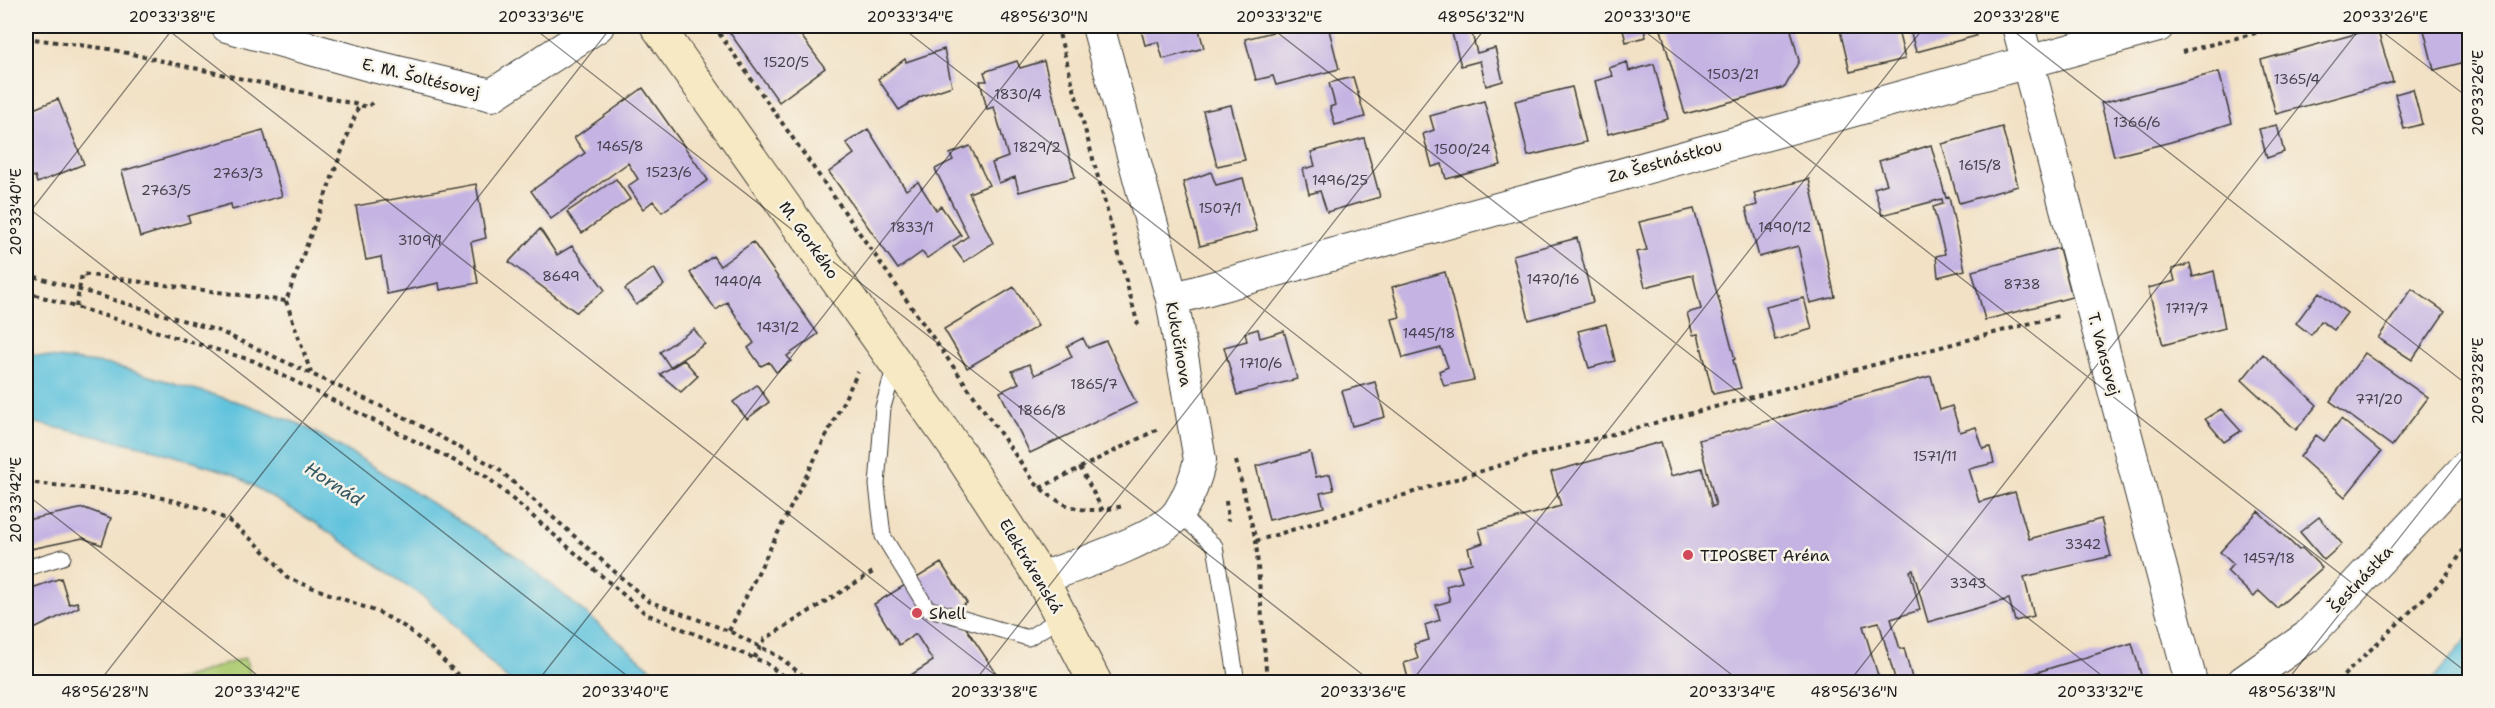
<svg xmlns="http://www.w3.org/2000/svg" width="2495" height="708" viewBox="0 0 2495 708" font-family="'Shantell Sans',sans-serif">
<rect width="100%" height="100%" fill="#f7f3e8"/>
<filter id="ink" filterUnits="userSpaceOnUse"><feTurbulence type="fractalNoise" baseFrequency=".0167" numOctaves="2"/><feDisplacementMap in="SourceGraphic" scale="12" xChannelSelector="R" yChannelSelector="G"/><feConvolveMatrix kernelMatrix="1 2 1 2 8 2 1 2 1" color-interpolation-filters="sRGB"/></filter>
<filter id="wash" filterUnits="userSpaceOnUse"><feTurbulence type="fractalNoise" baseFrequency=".008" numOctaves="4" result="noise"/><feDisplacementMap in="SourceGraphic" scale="24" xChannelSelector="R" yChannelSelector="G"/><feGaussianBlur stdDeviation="1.35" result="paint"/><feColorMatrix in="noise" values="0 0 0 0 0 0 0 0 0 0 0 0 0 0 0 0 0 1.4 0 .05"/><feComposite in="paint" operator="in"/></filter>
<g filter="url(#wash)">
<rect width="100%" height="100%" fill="#f2e1c4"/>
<path fill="#aecc73" stroke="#657448" stroke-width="1.5" d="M245,658L253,682H170Z"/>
<path fill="#5ec2dd" stroke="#3d6f7c" stroke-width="1.5" d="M26,354L112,365L245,404L302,425L363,460L521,559L667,682H510L427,599L312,521L233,474L145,447L26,421Z
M2469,637V682H2430Z"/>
<g id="blocks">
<path fill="#c4b3e3" d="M725,26H794L825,68L779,102Z
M1140,26H1198L1204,48L1163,59L1158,42L1145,45Z
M1297,26H1328L1339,69L1276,85L1273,76L1256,80L1245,39Z
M1450,26H1470L1477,53L1495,48L1503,81L1486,86L1480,61L1461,66Z
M1622,26H1643L1646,37L1626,42Z
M1660,26H1790L1799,61L1785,87L1685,114Z
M1839,26H1897L1905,59L1850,72Z
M1909,26H1974L1976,36L1916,52Z
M2423,26H2469V61L2434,70Z
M2377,28L2393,82L2276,114L2261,60Z
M944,49L952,86L922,96L899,110L878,79L905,59L906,62Z
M1017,61L1020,68L1044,61L1075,177L1019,192L1015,177L999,183L992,163L1008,157L994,107L987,109L980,81H987L984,72Z
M1627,62L1629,71L1654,64L1668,119L1608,134L1595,81L1613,76L1609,68Z
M2219,72L2232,123L2171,142L2114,156L2101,103Z
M1353,77L1365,117L1335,125L1330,107L1335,105L1329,83Z
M1572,87L1586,142L1528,156L1515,101Z
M643,88L708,180L662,212L653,201L643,209L628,186L638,179L628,163L551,219L531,191L585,153L574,138Z
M2413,89L2422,124L2404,129L2395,94Z
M58,99L84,164L37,183L35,176L26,179V112Z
M1484,101L1501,165L1446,179L1442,164L1432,167L1423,134L1434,130L1430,116Z
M1231,105L1245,160L1217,166L1203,111Z
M2277,125L2284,152L2267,158L2259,129Z
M2002,127L2018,186L1959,203L1942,144Z
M868,129L906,190L918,182L936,210L941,206L961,235L927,258L922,252L898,269L829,172L854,154L846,143Z
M263,130L282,196L232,210L231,204L188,216L190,222L140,237L122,171Z
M1364,138L1380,197L1327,212L1320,191L1309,194L1303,169L1315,166L1311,152Z
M1931,145L1946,198L1949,197L1965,270L1938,277L1936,256L1945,254L1933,207L1943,204L1942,199L1882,215L1874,188L1887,184L1879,161Z
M970,146L989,185L969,193L993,243L964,262L953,247L968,236L935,169L953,160L950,154Z
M1211,172L1216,185L1243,178L1257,231L1200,246L1183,182Z
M616,179L630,199L582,233L567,212Z
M1809,179L1835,297L1810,303L1798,246L1759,257L1746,208L1757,205L1754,193Z
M476,184L486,238L471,242L478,283L440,290L439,283L387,294L381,257L366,260L356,206Z
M1694,209L1735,359L1733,360L1741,388L1713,394L1698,334L1693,335L1687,313L1701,309L1693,275L1645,287L1636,252L1647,250L1639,222Z
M540,229L557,255L572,246L605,290L576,312L509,262Z
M1577,238L1593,302L1529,320L1513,255Z
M753,242L818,334L787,356L791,361L776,372L769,362L761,366L748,348L754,343L727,302L716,310L690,273L713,256L720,266Z
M2059,248L2072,297L1985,320L1972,271Z
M2190,264L2193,277L2214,271L2225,328L2163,345L2148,288L2175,281L2172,269Z
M654,268L664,285L636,305L625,289Z
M1445,272L1474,380L1444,386L1439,371L1448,367L1441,348L1403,358L1392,319L1400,317L1392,287Z
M1014,287L1038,326L967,368L944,329Z
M2412,289L2445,312L2412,360L2378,338Z
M2319,292L2347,313L2334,330L2321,321L2311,335L2296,323Z
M1804,298L1812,329L1775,340L1766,307Z
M1606,324L1615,361L1589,368L1578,331Z
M694,329L705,344L670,367L660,352Z
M1258,329L1260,338L1284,331L1297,379L1237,395L1224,347L1247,341L1245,333Z
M1083,338L1088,348L1106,341L1136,403L1030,453L1000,392L1019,383L1012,371L1029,364L1035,375L1072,357L1067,346Z
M2365,353L2428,398L2392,446L2330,401Z
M2263,354L2317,405L2296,430L2242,380Z
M684,360L698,376L681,392L660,374Z
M1931,376L1940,410L1952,406L1960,432L1976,427L1983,449L1990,447L1994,463L1969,469L1979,502L2015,492L2029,539L2101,519L2111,556L2024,577L2034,616L2015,621L2009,599L1928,622L1913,570L1910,571L1920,610L1891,619L1900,649L1904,648L1913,682H1896L1879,622L1863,626L1880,682H1409L1404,663L1418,659L1414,644L1429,640L1425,625L1440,620L1436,605L1450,601L1446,586L1462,582L1457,567L1472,563L1468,548L1483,543L1479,529L1561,506L1551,472L1661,442L1671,476L1702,468L1712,507L1716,505L1699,440Z
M1375,382L1385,417L1352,426L1342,391Z
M757,385L769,402L747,419L733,402Z
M2221,409L2241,431L2224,442L2205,419Z
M2341,419L2381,452L2345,497L2300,457L2316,435L2324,441Z
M1310,452L1316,477L1330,474L1334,490L1320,493L1324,507L1269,520L1256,466Z
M84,508L111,518L102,545L83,538L26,550V520Z
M2258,511L2299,550L2302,548L2322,568L2277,608L2259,591L2254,597L2227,571L2233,564L2220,552Z
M2319,517L2342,544L2324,560L2300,532Z
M941,563L967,603L954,610L1002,682H916L911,675L933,661L916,634L899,645L874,604Z
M61,578L69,604L77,602L79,607L26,633V590Z
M2132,643L2143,682H2005Z"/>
</g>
</g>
<g filter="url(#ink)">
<use href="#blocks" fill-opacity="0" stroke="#3c3a35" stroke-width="1.5"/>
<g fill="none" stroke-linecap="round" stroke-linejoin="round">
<g stroke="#3c3a35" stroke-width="17">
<path id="lane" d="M895,366L883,407L877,485L883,536L927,608L1028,638L1062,617
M1178,513L1215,546L1237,682
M26,568L63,557"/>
</g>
<g stroke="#3c3a35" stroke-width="34">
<path id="street" d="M227,26L373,66L492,95L598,26
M2018,26L2191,682
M1172,299L2158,26
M1041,578C1072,567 1162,538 1179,512C1189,497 1196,477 1200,460L1172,299L1098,26
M2243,682L2307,637L2470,463"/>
</g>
<g stroke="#3c3a35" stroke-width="35">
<path id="secondary" d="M657,26L960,454L1041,578L1095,682"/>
</g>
<path stroke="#3c3a35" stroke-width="4" stroke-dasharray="4.5 4.5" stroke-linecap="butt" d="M714,26L1035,483C1064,510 1085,515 1123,506
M1057,26L1138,325
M26,38L109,49L368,107L372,103
M2182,52L2283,26
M26,274L219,331L406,418L497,468L648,601L729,631L778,656L811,682
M26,292L254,361L487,477L646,614L766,663L791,682
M286,301L311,373
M76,307L82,274L286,301L359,105
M1236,461L1256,541L1267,682
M1080,467L1103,511
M26,482L154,496L202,508L228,520L258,545L276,563L287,578L380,613L405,627L432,649L465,682
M1040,488L1160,428
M1226,501L1228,521
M1256,541L1530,456L2058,316
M729,631L858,372
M754,658L765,639L873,572
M2337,682L2444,579L2470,540"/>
<use href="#lane" stroke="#fff" stroke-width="15"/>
<use href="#street" stroke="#fff" stroke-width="32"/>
<use href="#secondary" stroke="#f7e9c3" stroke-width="33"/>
</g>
</g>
<path fill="none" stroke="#1c1c1c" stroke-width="1.5" stroke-opacity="0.45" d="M163,26L1004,682M531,26L1372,682M900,26L1741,682M1269,26L2110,682M1638,26L2470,675M2007,26L2470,387M2375,26L2470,99M26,206L635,682M26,217L175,26M26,494L266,682M99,682L612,26M537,682L1050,26M974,682L1487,26M1411,682L1925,26M1849,682L2362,26M2286,682L2470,448"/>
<g fill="#d1495b" stroke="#f7f3e8" stroke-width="2">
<circle cx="1688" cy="555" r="6"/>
<circle cx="917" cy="613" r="6"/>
</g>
<g text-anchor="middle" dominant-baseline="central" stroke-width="5" stroke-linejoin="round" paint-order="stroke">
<g font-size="14" fill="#46424e">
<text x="786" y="62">1520/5</text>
<text x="1733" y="74">1503/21</text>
<text x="2297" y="79">1365/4</text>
<text x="1018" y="94">1830/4</text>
<text x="2137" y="122">1366/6</text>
<text x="620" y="146">1465/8</text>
<text x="1037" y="147">1829/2</text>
<text x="1462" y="149">1500/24</text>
<text x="1980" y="165">1615/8</text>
<text x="669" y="172">1523/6</text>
<text x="238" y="173">2763/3</text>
<text x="1340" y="180">1496/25</text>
<text x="166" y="190">2763/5</text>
<text x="1220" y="208">1507/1</text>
<text x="912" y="227">1833/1</text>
<text x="1785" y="227">1490/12</text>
<text x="420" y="240">3109/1</text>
<text x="561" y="276">8649</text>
<text x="1553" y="279">1470/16</text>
<text x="738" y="281">1440/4</text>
<text x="2022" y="284">8738</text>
<text x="2187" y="308">1717/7</text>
<text x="778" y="327">1431/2</text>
<text x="1429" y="333">1445/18</text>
<text x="1261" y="363">1710/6</text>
<text x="1094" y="384">1865/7</text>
<text x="2379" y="399">771/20</text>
<text x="1042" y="410">1866/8</text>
<text x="1935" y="456">1571/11</text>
<text x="2083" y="544">3342</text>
<text x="2269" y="558">1457/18</text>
<text x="1968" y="583">3343</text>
</g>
<g font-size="16" fill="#1c1c1c" stroke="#f7f3e8">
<text transform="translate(421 78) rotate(14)">E. M. Šoltésovej</text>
<text transform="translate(1665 161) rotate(-16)">Za Šestnástkou</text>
<text transform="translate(809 240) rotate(55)">M. Gorkého</text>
<text transform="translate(1179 344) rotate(80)">Kukučínova</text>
<text transform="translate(2104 354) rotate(75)">T. Vansovej</text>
<text transform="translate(1031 566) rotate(59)">Elektrárenská</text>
<text transform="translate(2361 579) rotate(-47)">Šestnástka</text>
</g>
<g font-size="16" fill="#1c1c1c" stroke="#f7f3e8" text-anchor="start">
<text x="1700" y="555">TIPOSBET Aréna</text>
<text x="929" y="613">Shell</text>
</g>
<g font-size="18" font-style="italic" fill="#335660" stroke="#f7f3e8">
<text transform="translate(334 484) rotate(33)">Hornád</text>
</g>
</g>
<rect width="2495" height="708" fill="none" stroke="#f7f3e8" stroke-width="66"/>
<rect x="33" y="33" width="2429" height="642" fill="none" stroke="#1c1c1c" stroke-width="2"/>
<g font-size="15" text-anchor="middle" fill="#1c1c1c">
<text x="172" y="22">20°33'38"E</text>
<text x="541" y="22">20°33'36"E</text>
<text x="910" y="22">20°33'34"E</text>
<text x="1044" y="22">48°56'30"N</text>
<text x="1279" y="22">20°33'32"E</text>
<text x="1481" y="22">48°56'32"N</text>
<text x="1647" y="22">20°33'30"E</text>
<text x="2016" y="22">20°33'28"E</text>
<text x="2385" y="22">20°33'26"E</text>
<text transform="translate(2478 93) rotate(-90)" y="5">20°33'26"E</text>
<text transform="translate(16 212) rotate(-90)" y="5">20°33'40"E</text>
<text transform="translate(2478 381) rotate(-90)" y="5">20°33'28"E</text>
<text transform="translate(16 500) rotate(-90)" y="5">20°33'42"E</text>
<text x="105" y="697">48°56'28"N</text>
<text x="257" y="697">20°33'42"E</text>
<text x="625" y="697">20°33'40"E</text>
<text x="994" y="697">20°33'38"E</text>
<text x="1363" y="697">20°33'36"E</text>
<text x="1732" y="697">20°33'34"E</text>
<text x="1854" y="697">48°56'36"N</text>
<text x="2100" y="697">20°33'32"E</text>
<text x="2292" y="697">48°56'38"N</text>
</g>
</svg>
